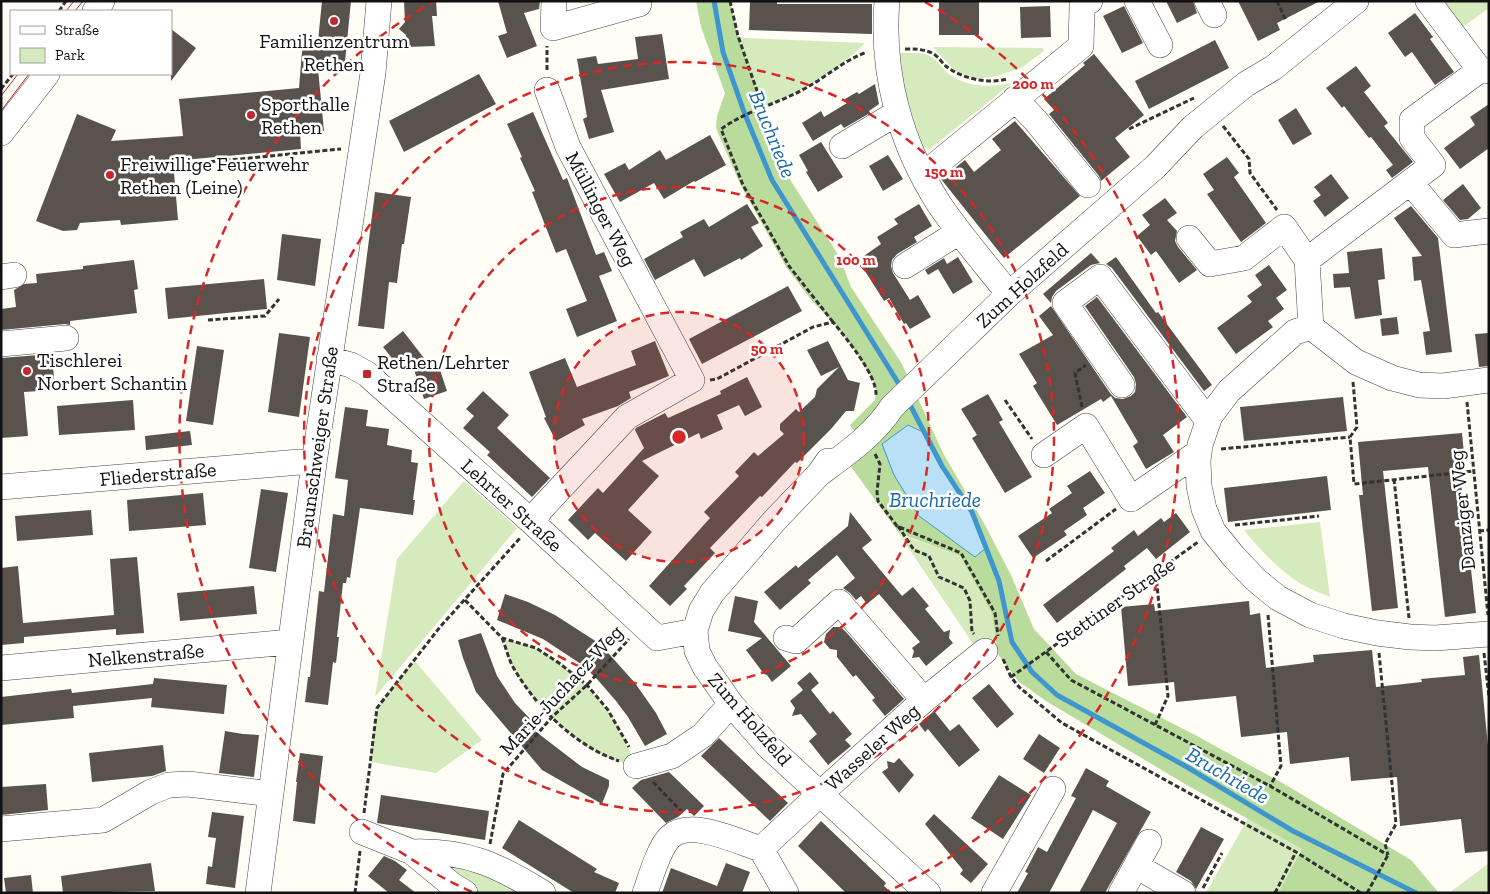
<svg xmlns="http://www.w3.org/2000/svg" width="1490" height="894" viewBox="0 0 1490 894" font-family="'Zilla Slab',serif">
<rect width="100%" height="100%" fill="#fffdf5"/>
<path fill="#d5ebbd" d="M1439,1H1489V8L1460,29Z
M738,36L745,38L865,43C835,74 802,90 763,108Z
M933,47L1043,48L1044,51L1021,68L997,76L977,79L955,71Z
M900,53C909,53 921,52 930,56C938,60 943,70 950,75C969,88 993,88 1013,82L930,149L924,147C911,116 903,87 900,53Z
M464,481L517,528L375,697L397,559Z
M1320,522L1330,597C1321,593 1310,589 1301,584C1280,571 1260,550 1244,530Z
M899,534L960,556L992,614L996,637L978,651Z
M503,639C514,642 527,644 537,649C548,654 559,663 568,671C605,699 619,724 636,766C626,763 614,761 603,756C572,741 526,696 512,665C509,657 506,648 503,639Z
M414,660L482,740L436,773L370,762L377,708Z
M1248,818L1302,849L1278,893H1206Z
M436,851L543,893H465Z
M1489,863V893H1449Z"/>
<path fill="#b9dc9c" d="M696,1H730L738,36L763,108L780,164L839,256L851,287L902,364L943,453L985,525L1011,575L1034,629L1076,674L1197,736L1286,785L1411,860L1439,893H1278L1302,849L1185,784L1046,701L1018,681L998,654L992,614L960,556L899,533L847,461L855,432L850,425L875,400L876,390L872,378L852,346L833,322L812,301L786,267L740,184L716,128L717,116L725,93L701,27Z"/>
<path fill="#b9e0f7" stroke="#3f96cf" d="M908,425L925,433L942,466L972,512L986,548L975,557L919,516L894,475L882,444Z"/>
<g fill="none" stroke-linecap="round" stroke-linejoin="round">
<path stroke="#3f96cf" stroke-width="5" d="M714,1L723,52L744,112L772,180L902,389
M908,401L942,466L972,512L999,581L1012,642L1032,672L1057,695L1187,767L1293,831L1416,893"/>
</g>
<path fill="#5a524d" d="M322,1H351L344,72L318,69L324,131L300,133L301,149L173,161L178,220L121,225L120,220L80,223L77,230L63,231L36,221L77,114L116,130L111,141L183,136L179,99L299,88L303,40L318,41Z
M404,1H436L437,16H432L435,46L407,47L406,35L399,29L405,22Z
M498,1H540L539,9L524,13L537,46L507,58L498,36L507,33Z
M750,1H777V4H872V34L749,30Z
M939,1H979V35H939Z
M1166,1H1193L1197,13L1177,23Z
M1238,1H1320L1277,23L1280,30L1258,41Z
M1050,6L1051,37L1021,38L1020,7Z
M1124,6L1143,43L1122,53L1103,16Z
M1415,13L1433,37L1430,39L1454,72L1435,85L1412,52L1405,57L1388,33Z
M171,29L196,48L171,81Z
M662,34L669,79L601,90L614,132L589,139L583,119L587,117L577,59L596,56L598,64L638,59L635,37Z
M1215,40L1229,68L1149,109L1135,81Z
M1094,54L1144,115L1115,138L1130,157L1101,181L1099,176L1049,114L1054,110L1044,99L1085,65L1083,63Z
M1356,66L1371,86L1364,92L1388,123L1384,126L1413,162L1392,178L1386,170L1393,165L1371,137L1369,138L1344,106L1342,108L1326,88Z
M479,74L496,104L404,152L389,121Z
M875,84L879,104L869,111L870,113L844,128L841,124L813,141L802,123L821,111L824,117L847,103L845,99L857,92L859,94Z
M1489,104V148L1460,169L1444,148L1475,125L1470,117Z
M1296,108L1312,134L1293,145L1278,120Z
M533,112L563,180L567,178L596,255L604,252L612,271L599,276L617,321L577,337L566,309L587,301L566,249L556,253L532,192L535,191L520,158L522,157L507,124Z
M1015,121L1080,196L1004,258L941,179L965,160L974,172L1001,150L992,139Z
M710,135L726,165L695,182L694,181L664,199L654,183L620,202L604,174L625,163L629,170L660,150L666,160Z
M821,142L843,177L818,192L806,172L808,171L799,155Z
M888,155L903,179L883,191L869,166Z
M1227,157L1239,173L1234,177L1266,223L1241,242L1207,194L1214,190L1203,174Z
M1331,174L1349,198L1325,217L1313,201L1321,195L1314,187Z
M1463,184L1481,208L1468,219L1460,220L1443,200Z
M375,192L411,197L404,244H402L397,283L389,282L384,329L358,326Z
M1165,198L1177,213L1167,220L1177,231L1175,241L1178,247L1197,270L1179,283L1156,251L1151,255L1137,236L1150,225L1142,215Z
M747,204L759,223L751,227L763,246L741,260L740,258L704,277L694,259L655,280L644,259L683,237L680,232L704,219L709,227Z
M919,204L932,226L914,237L917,242L897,254L892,260L891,266L893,273L910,300L918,295L931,317L910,329L906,323L904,324L889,298L884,301L858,260L881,244L877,237L898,224L894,219Z
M1411,206L1438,238L1452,352L1426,355L1423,332L1430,331L1421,280L1414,281L1412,257L1422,256L1394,218Z
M282,234L321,239L315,286L277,280Z
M1382,248L1385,279L1378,280L1382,315L1355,319L1350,287L1334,288L1333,274L1349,273L1347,252Z
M1091,253L1100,263L1091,265L1056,291L1052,297L1051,303L1043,294Z
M958,257L973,282L953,294L938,269L928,275L925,270L944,258L947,264Z
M1116,257L1156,313L1158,312L1212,385L1204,391L1112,268L1106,264Z
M134,260L138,289L134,290L137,313L70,321V325L65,324L1,330V309L16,307L14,290L24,284L37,283L36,274L83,269V266Z
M1269,265L1287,290L1276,298L1284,309L1268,321L1273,327L1236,354L1217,328L1252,302L1247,296L1262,285L1255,275Z
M264,279L267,309L168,319L165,288Z
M788,286L802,311L702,364L689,339Z
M1097,297L1187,417L1163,435L1174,452L1146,469L1133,446L1138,442L1111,396L1103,402L1101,399L1057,425L1033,386L1037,383L1019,354L1053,335L1039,316L1051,306L1110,393L1115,398L1123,399L1131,396L1135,392L1136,384L1134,377L1085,306Z
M1397,317L1399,334L1382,336L1380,319Z
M403,331L431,367L438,364L447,391L424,399L410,358L399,367L383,347Z
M279,333L310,337L299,417L268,412Z
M1489,333V366L1479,367L1475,334Z
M655,341L669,376L629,392L631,398L618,406L582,419L585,425L556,441L544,418L546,417L529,372L565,358L577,387L636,365L631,351Z
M828,341L848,380L860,383L854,411H846L831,429L797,463L795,462L762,497L760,496L710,548L715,553L684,586L687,589L670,606L649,586L710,518L704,512L739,476L735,472L754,452L758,456L784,434L780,430V424L796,409L799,412L815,397L817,389L839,367L821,376L807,350Z
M197,346L224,350L213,425L186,421Z
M52,354L55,390L24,392L28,436L1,438V358Z
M747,377L762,407L745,416L739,405L717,415L723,429L701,439L699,433L642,461L659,476L628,510L652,532L626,561L595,533L588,540L568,520L598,488L603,493L644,448L635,430L636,428L665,413L668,418L721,394L720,391Z
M483,391L509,415L497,428L550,478L532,497L487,455L490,452L463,428L474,416L466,409Z
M988,394L1003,420L999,422L1032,477L1005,493L972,438L977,435L961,409Z
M1343,397L1347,431L1244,441L1240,407Z
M133,400L135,430L59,435L57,406Z
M345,407L368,410L366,426L389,429L387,445L412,450L411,462L418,463L413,500H415L413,515L360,508L350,578L347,577L346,583H343L337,637H339L336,663L333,662L328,705L305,702L308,677H310L319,591L324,592L333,514L344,516L348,480L335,478Z
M190,431L192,445L146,450L145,436Z
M1462,433L1465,464L1459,465L1476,613L1445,617L1428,467L1383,471L1398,608L1372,611L1359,495H1363L1358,442Z
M1090,471L1105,493L1083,508L1087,515L1064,531L1067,535L1033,558L1018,536L1052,513L1049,509L1072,493L1067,486Z
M1327,476L1331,510L1228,522L1224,488Z
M261,489L288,493L276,572L249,568Z
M203,493L206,525L129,531L127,500Z
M91,510L93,535L17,541L15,516Z
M850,512L872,540L862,548L902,596L913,587L929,606L925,609L944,632L950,630L949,638L953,643L926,666L919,657L912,658L914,651L912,648L920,642L879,594L867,604L861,596L856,600L850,593L843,588L855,578L837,555L808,580L811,583L780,610L764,592L796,565L798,568L848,526Z
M1176,513L1190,532L1156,559L1147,548L1124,566L1126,569L1057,623L1043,605L1114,551L1111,548L1134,530L1138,536L1161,518L1164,522Z
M137,557L144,633L116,635V629L24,637V643L1,645V568L18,566L23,623L114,615L110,559Z
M254,586L257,614L180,621L177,593Z
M505,594L528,602L555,615L597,642L610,655L635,683L656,713L667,734L645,746L628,717L616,701L597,679L581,664L543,639L497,620Z
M735,596L758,601L754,622L791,666L772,682L767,675L764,674L746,650L762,638L728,631Z
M1249,601L1250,615L1260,613L1266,668L1314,662L1313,655L1372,650L1376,687L1422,682L1421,679L1465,675L1463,657L1479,655L1489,756V851L1465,853L1461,819L1400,826L1397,777L1351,781L1349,757L1290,764L1287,732L1241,737L1236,696L1176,702L1174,682L1128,686L1121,607L1154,604L1155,611Z
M833,627H841L847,633L904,699L885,716L872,700L875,698L856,675L853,677L837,657V650L830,649L824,642L826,634Z
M481,633L497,676L515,703L538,727L535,731L582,767L609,780V786L602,804L542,770L476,692L463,658L458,640Z
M810,672L819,683L811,690L830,714L833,711L852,734L845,740L851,746L828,765L809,741L817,734L801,714L792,716L795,708L790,701L803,690L797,683Z
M154,678L227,685L224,714L151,707L152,698L73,706L74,718L1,725V697L71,689L72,693L153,684Z
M989,684L1014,714L997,728L972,698Z
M934,711L950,731L959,724L980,750L959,767L928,729L925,732L919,724Z
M225,731L243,734L259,735L254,777L219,773Z
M1039,734L1060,748L1044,773L1023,759Z
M719,738L788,803L770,821L701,756Z
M163,745L166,771L152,776L92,782L89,753Z
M300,753L323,756L315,824L293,821L297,782H296Z
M899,758L914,775L899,793L882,772L888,768L887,761L894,763Z
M1086,768L1109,781L1106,786L1151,812L1105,893H1079L1117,823L1093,810L1049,893H1017L1028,873L1025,872L1038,847L1047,852L1076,798L1071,796Z
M669,772L704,806L694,816L687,809L678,817L666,823L632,788L641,780Z
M999,775L1031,795L1003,839L971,818Z
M46,784L48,810L1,815V787Z
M381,795L489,811L485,840L377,823Z
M212,812L244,816L235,888L206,884L208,866L212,867L216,838L208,837Z
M934,814L988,864L971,883L960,874L963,870L925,824Z
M519,820L597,869L594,872L619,883L615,893H574L502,848Z
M821,821L886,883L884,886L892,893H846L798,846Z
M1201,827L1224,839L1196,889L1191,881L1176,872Z
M384,856L395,861L407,870L399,880L416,893H389L368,876Z
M151,863L155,891L63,893L61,876Z
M726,863L750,872L742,893H662L671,868L717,886Z
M31,875L33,893H6L4,878Z"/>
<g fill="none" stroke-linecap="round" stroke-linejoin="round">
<g stroke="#444" stroke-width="26">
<path id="minor" d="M554,1L553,28L639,4L638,1
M887,1C881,73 900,143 939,204C960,235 985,264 1009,294
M1137,1L1160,45
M1207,1L1214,15
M1428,1L1480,70L1489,71
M95,11L102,1
M1015,99L1036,121L1088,185
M1,133L47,74
M842,146L897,113
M923,175L1081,46L1082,6L1090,1
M1410,182L1454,235L1489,231
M1189,238L1210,264L1244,258L1284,227L1307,260L1311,327L1356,362L1392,378L1419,385L1443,386L1489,380
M1307,260L1433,165L1412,138V120L1480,70
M905,266L959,232
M1,277L14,275
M1311,327L1295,332L1229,391L1210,416L1200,445L1198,461L1199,486L1204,509L1213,531L1234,557L1256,580L1278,598L1310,615L1344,626L1377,633L1410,637L1435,638L1489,634
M1,344L66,338
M329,359L351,365L367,374L533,523L657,638L695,631
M1122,385L1065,303L1100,277L1208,421
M1044,455L1086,426L1131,499L1199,452
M828,461L819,474L775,520L712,593L701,611L695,631L697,651L705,667L731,704L768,746L928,893
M819,474C846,454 874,435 892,407L1009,294L1155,167L1193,127L1246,84L1273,68L1356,1
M1,487L300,462L314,463
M533,523L540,510L627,417L692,380L568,147L547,90
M786,638L796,641L839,602L924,700
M1,668L290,642
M636,766L672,756L703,735L731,704
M1,829L103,820L151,792L169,785L188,784L271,794
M362,832L412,852L452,885L465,893
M761,849L786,893
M412,852C466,850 498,865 543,893
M1136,866L1183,893
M258,893L314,463L373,73L379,1
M645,893C651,877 658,849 670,837C690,818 738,842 761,849L820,794L924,700L985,651
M994,893L1053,789
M1121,893L1149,842"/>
</g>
<path stroke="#333" stroke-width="3" stroke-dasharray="5 2.5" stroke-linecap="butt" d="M730,1L738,36L763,108
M1277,1L1286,21
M59,11L66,1
M905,49C915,49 923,49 932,53C938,56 942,63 947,67C963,79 988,84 1007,79
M547,70V46
M1,89L13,74
M1223,126L1249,159L1250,173L1277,210
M1129,129L1194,98
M188,164L341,149
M208,320L265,316L279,299
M833,322L789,266L743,185L721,129C746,111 777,104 804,89C825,78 844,60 867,52
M710,380L717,379L813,327L833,322C846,338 877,375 876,395
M1353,382L1357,427L1350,437L1354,484L1474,471
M1005,400L1032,439
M1467,402L1488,615
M1082,407L1075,373L1086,365
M1221,449L1350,437
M875,454L880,464L877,492L878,501L897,526L961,553L995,613L998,636
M1394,479L1409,618
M1235,525L1319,516
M898,526L914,550L929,556L939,577L964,588L970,601L972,632L974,634
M1479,531L1489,530
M1046,561L1116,509
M465,600L502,638L536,648L559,663L587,685L608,710L629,747
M1268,615L1281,766L1270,786
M502,638C506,647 508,658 513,667C536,707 575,746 619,761
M1046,652L1071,680L1270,786L1388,855
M1379,653L1396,824L1385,844L1388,855
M1484,653L1489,697
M1003,659L1011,677L1019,687L1062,723L1296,852L1361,893
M1011,677L1198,542
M1155,725L1168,696L1156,575
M653,782L682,812
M364,813L377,708L440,627L521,537
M490,844L503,774L552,717L587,685L629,639
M1203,888L1222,853
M355,893L360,851
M1275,893L1296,852
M1367,893L1388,855"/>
<use href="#minor" stroke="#fff" stroke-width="25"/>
<path stroke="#c4262e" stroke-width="1" d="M66,11L74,1
M75,11L83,1
M1,96L18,74
M1,111L29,74"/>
</g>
<circle cx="679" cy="437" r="125" fill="#d62828" fill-opacity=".12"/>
<g fill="none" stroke="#d62828" stroke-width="2.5" stroke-dasharray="9 6">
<circle cx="679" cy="437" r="125"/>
<circle cx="679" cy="437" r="250"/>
<circle cx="679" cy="437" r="375"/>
<path d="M472 892A500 500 0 0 1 433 2M925 2A500 500 0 0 1 886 892"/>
</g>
<g fill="#c4262e" stroke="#fff" stroke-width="2">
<circle cx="334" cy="21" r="5"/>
<circle cx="251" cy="115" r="5"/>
<circle cx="110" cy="175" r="5"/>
<circle cx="27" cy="371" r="5"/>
<rect x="362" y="369" width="10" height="10" rx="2.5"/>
</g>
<g text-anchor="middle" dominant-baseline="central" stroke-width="5" stroke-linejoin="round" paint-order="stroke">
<g font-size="20" fill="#111" stroke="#fff" text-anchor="start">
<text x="334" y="41" text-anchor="middle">Familienzentrum<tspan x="334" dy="23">Rethen</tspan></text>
<text x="261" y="104">Sporthalle<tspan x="261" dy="23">Rethen</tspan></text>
<text x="120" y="164">Freiwillige Feuerwehr<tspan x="120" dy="23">Rethen (Leine)</tspan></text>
<text x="37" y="360">Tischlerei<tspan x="37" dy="23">Norbert Schantin</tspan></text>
<text x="377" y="362">Rethen/Lehrter<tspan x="377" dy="23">Straße</tspan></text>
</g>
<g font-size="20" fill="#111" stroke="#fff">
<text transform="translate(601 209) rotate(62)">Müllinger Weg</text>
<text transform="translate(1022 285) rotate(-42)">Zum Holzfeld</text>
<text transform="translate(317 447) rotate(-82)">Braunschweiger Straße</text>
<text transform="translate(158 474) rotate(-5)">Fliederstraße</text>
<text transform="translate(512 505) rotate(42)">Lehrter Straße</text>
<text transform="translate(1462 510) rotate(-96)">Danziger Weg</text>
<text transform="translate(1115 602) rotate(-35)">Stettiner Straße</text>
<text transform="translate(146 655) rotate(-5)">Nelkenstraße</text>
<text transform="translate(561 690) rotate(-47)">Marie-Juchacz-Weg</text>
<text transform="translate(750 719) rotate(49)">Zum Holzfeld</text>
<text transform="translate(872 747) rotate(-42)">Wasseler Weg</text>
</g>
<g font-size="21" font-style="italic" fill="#1768a6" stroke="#fff">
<text transform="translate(773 134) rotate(68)">Bruchriede</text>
<text x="935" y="499">Bruchriede</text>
<text transform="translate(1228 775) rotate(30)">Bruchriede</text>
</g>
</g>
<circle cx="679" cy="437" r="8" fill="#d62828" stroke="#fff" stroke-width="2.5"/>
<g font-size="15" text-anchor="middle" font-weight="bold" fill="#d62828" stroke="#fff" stroke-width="5" stroke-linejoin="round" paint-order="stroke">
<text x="1033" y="89">200 m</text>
<text x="944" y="177">150 m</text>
<text x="856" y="265">100 m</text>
<text x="767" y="354">50 m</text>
</g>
<rect width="1490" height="894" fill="none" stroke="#111111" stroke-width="5"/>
<rect x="10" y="10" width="162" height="65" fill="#ffffff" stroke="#a0a0a0"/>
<rect x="20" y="26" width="25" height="8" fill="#ffffff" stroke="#a0a0a0"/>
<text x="55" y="35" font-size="15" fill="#111111">Straße</text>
<rect x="20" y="48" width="25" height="15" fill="#d5ebbd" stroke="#a0a0a0"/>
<text x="55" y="60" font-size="15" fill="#111111">Park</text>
</svg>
